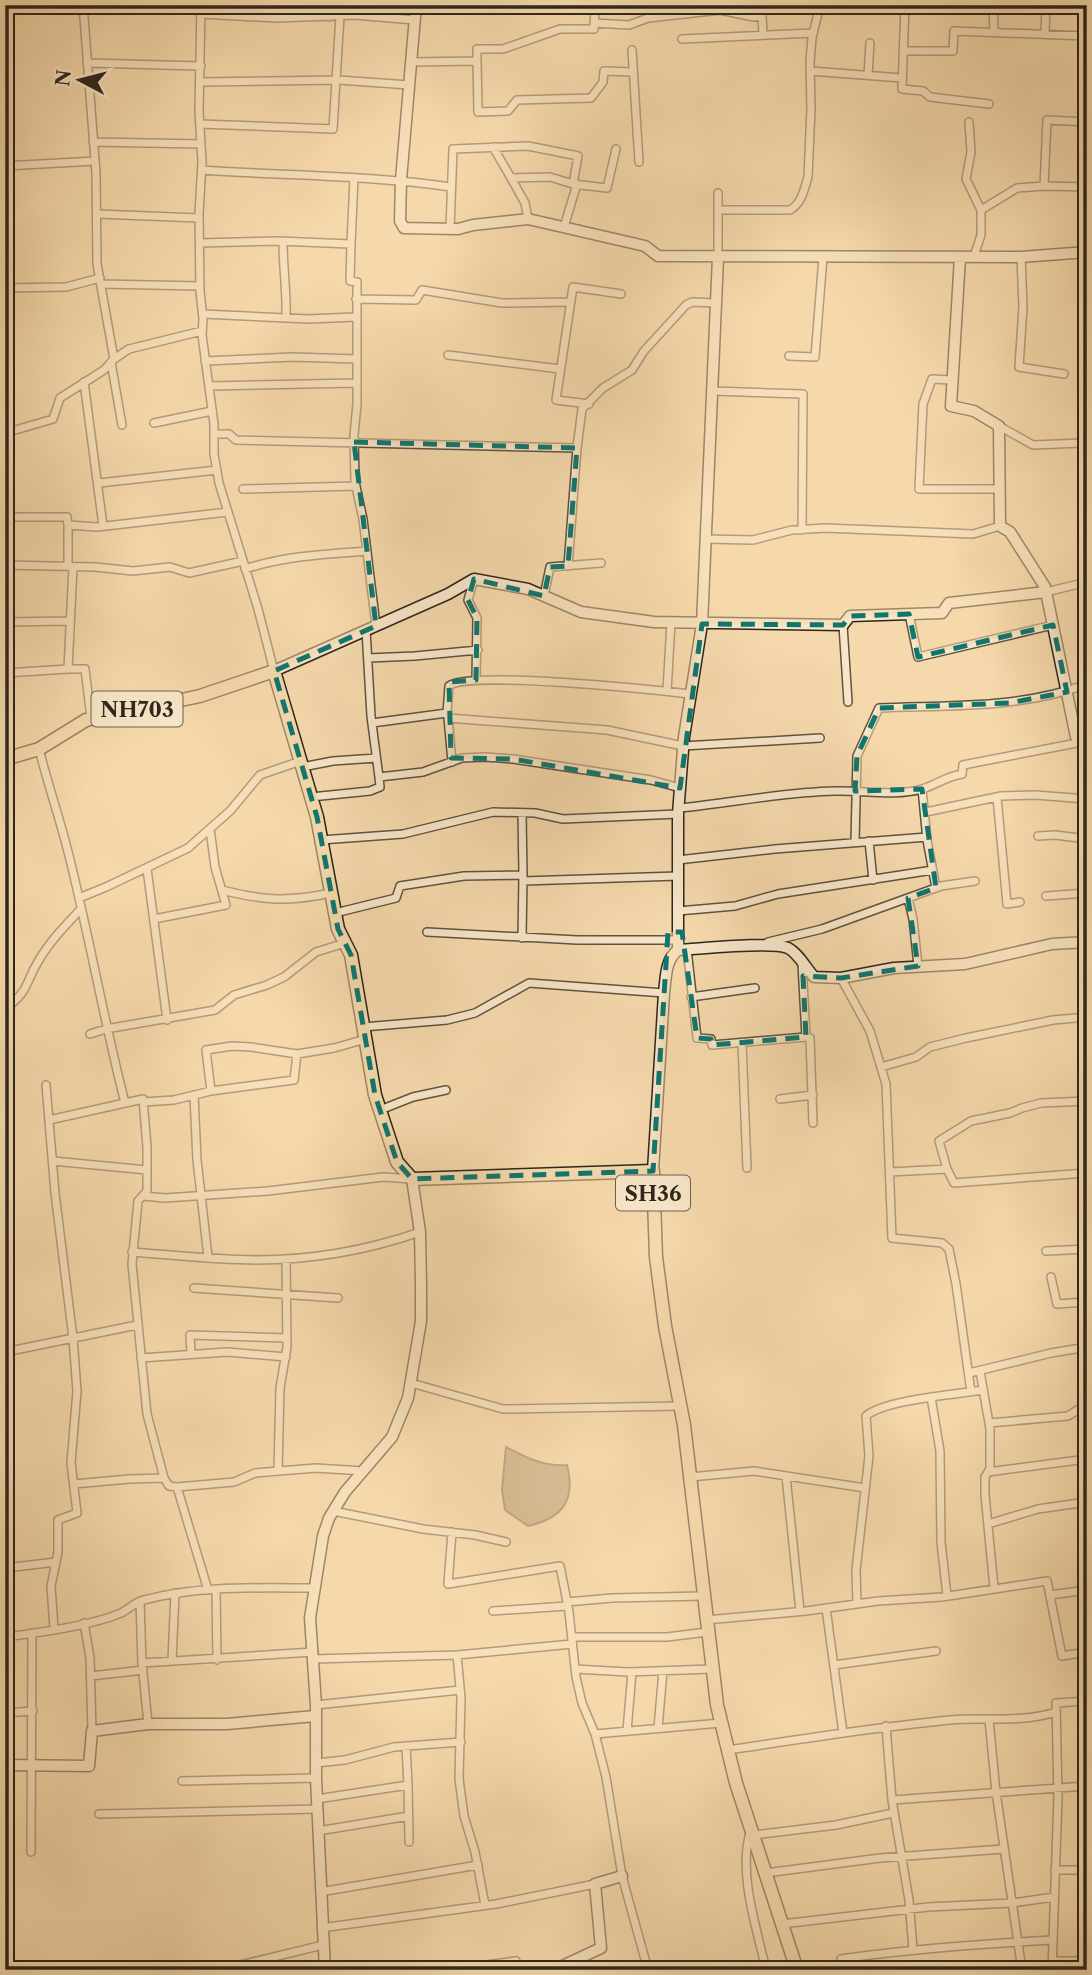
<svg xmlns="http://www.w3.org/2000/svg" width="1092" height="1975" viewBox="0 0 1092 1975" font-family="'Libre Caslon Text',serif">
<rect width="100%" height="100%" fill="#f5d9ac"/>
<filter id="stains"><feTurbulence type="fractalNoise" baseFrequency=".00286" numOctaves="4"/><feColorMatrix values="0 0 0 0 .2 0 0 0 0 .09 0 0 0 0 .02 0 0 0 .5 -.17"/></filter>
<radialGradient id="worn" r=".72"><stop offset=".6" stop-color="#630" stop-opacity="0"/><stop offset="1" stop-color="#630" stop-opacity=".3"/></radialGradient>
<path fill="#b19c7b" stroke="#7c6d55" stroke-width="2" d="M506,1447C525,1457 544,1467 567,1465C576,1500 563,1518 528,1526L505,1510L502,1490Z"/>
<g fill="none" stroke-linecap="round" stroke-linejoin="round">
<g stroke="#5f5340" stroke-width="10">
<path id="street" d="M83,5L96,173L97,264L114,359
M201,5L199,111L202,162L199,214L200,291L203,319L202,335L214,424V454L219,483L258,609L274,671
M905,5L902,89L923,91L930,97L989,104
M993,5L994,32
M201,14L277,18L354,15L415,20
M749,16L750,5
M330,17V5
M594,23L629,25L648,18L720,10L754,17L762,16L763,35
M1045,34L1046,5
M682,39L813,33
M632,50L639,162
M903,51H953L954,31L1087,36
M477,61L478,112L508,111L517,100L591,98L603,82L604,71L633,72
M411,62L477,61V49H503L560,29H594L595,5
M87,63L201,66
M810,71L902,78
M868,75L870,43
M201,82L339,80L409,85
M6,94L8,166
M969,122L971,152L966,179L981,210V235L974,256
M200,124L333,129L340,16
M93,142L201,144
M493,147L511,178L550,177L573,184L607,188L616,149
M5,166L95,161
M202,170C285,176 369,175 451,187
M511,178L525,203L528,219
M1044,186L1087,187
M718,193V257
M718,210H790C802,203 804,190 808,177L811,109L810,62L812,38L820,5
M981,210L1017,188L1044,186L1047,120L1087,122
M98,214L199,218
M564,227L577,184
M450,229L453,149L528,146L578,156L573,184
M283,242C283,268 287,292 286,318
M200,243L278,241L351,244L354,178
M351,244L350,281L357,282V404L354,435L355,482L363,519L376,626
M1021,257L1023,307L1019,367L1064,374
M101,284L200,286
M5,288L66,287L100,278
M356,299L416,300L422,290L502,303L571,302
M203,314L308,319L356,317
M448,355L560,369
M789,356L815,357L823,257
M205,361L292,357L357,359
M111,362L122,425
M952,380L932,379L923,404L919,489H1000
M84,382L103,526
M209,386L357,383
M713,391L803,394L802,530
M589,404L556,400L573,287L621,294
M154,423L212,411
M999,426L1033,445L1082,443L1087,412
M5,433L53,419L60,398L104,370L114,359L129,349L202,331
M214,434H229L236,440L577,448
M99,483L217,470
M243,489L356,486
M5,517H67L68,525
M706,539L753,540L792,530L825,528L973,534L1000,526
M5,565L95,567L133,571L170,567L189,573L243,561
M68,566V525L97,527L228,512
M568,566L577,448L582,409L603,388L632,370L644,351L686,305L692,302L716,303
M245,569C285,556 325,554 367,551
M474,579L468,600L477,618L476,680
M1046,592L1087,582
M544,596L550,567L601,563
M909,614L918,657L1053,625
M5,622L69,621
M843,625L848,702
M366,630L371,716L379,777
M368,658L415,656L478,650
M68,669H85L91,718
M5,673L68,669L73,567
M667,691L671,622
M447,713L448,718L607,730L683,746L820,738
M448,718L452,762
M372,723L447,713L449,686C467,670 656,690 690,694
M39,749C49,789 63,828 72,868C91,946 105,1025 125,1103
M302,767L333,761L376,758
M922,789L927,840L936,888
M311,797L370,791L380,787L379,777L423,772L462,758L485,757L513,759L651,780L680,788
M997,797L1007,904L1020,902
M679,808C731,803 783,792 835,791C863,790 894,797 922,789C936,785 947,776 962,774L963,765L1082,742
M926,812L1001,796L1035,795L1087,799
M522,813L523,875
M1038,836L1055,835L1087,839
M321,840L403,834L493,812L535,813L563,819L678,814
M869,841L873,880
M855,842L857,756L879,708C949,705 1020,709 1087,684
M678,860L775,849L927,837
M147,869L167,1020
M523,881L678,876
M222,890C265,901 288,902 331,893
M1046,896L1087,893
M79,898L106,887L188,848L230,811L260,775L301,761
M908,898L913,919L918,966
M678,911L735,906L778,894L933,870
M335,913L396,898L400,886L464,876L523,875L522,938
M154,919L226,905L215,867L210,829
M427,932L577,940H678
M768,942L822,929L941,886L975,881
M687,949L697,1038L711,1039L712,1045L806,1037L802,964
M841,978L870,1031L886,1084L892,1238L942,1243L949,1249L956,1284L971,1392
M691,997L755,988
M5,1009C31,989 24,984 39,960C50,941 66,925 81,909
M363,1027L447,1020L475,1013L529,983L664,993
M90,1034L106,1029L215,1010L234,995L267,985L284,977L316,952L345,943
M806,1037L810,1038L813,1123
M742,1043L747,1168
M881,1067L916,1057L930,1047L966,1038L1053,1020L1087,1017
M46,1085L55,1193L73,1338L77,1391L71,1463L77,1513L58,1520V1552L51,1586L54,1629
M211,1091L206,1050L232,1046L251,1047L297,1054L334,1048L366,1039
M194,1095L197,1160L208,1257
M780,1099L813,1095
M143,1102L174,1100L211,1091L294,1080L297,1054
M380,1110L413,1097L446,1090
M49,1120L143,1099L147,1147V1191L138,1201L132,1264L147,1414L164,1478
M53,1161L147,1170
M947,1169L939,1141L971,1121L1010,1113L1022,1108L1041,1103L1087,1101
M890,1172L947,1169L954,1183L1087,1173
M143,1196L165,1198L268,1191L383,1177L411,1179
M1046,1251L1087,1249
M132,1252C173,1255 215,1260 256,1260C311,1260 368,1250 420,1232
M1051,1277L1057,1304L1087,1302
M194,1288L338,1298
M5,1352L137,1325
M191,1354L190,1335L287,1338
M141,1358L227,1352L286,1357
M980,1371L990,1429V1469L985,1477V1495L994,1588
M969,1373L1051,1353L1087,1347
M411,1383L503,1409L680,1406
M931,1397L940,1451L941,1542L947,1596
M989,1423L1068,1416L1087,1404
M278,1471L280,1388L287,1347L286,1259
M988,1472L1087,1459
M786,1476L800,1611
M690,1477L754,1471L865,1488
M74,1484L129,1479L164,1478L169,1486L177,1487L234,1482L255,1473L316,1468L363,1471
M177,1487L208,1590
M333,1511L423,1529L475,1535L506,1542
M988,1524L1038,1509L1087,1502
M452,1532L448,1584L560,1566L569,1612L576,1677L582,1703L595,1734
M5,1568L56,1562
M216,1589L217,1660
M1050,1595L1087,1590
M140,1601L142,1663L313,1652
M567,1602L612,1598L703,1596
M857,1604L856,1570L869,1456L866,1416C883,1400 958,1394 983,1390
M826,1608L843,1733
M493,1611L567,1606
M706,1620L806,1611L878,1601L942,1597L1047,1581L1062,1656L1087,1652
M84,1623L90,1658L92,1731
M5,1637C38,1633 91,1626 121,1613C129,1609 135,1602 144,1600C200,1585 258,1588 315,1588
M572,1637H667L707,1632
M457,1655L461,1698L459,1779L464,1816L475,1852L485,1905
M313,1659L457,1655L572,1644
M172,1661L175,1593
M142,1663L148,1724
M834,1665L936,1651
M575,1669L628,1672L711,1669
M91,1676L143,1670
M316,1705L460,1690
M5,1713L33,1711
M989,1719L996,1792L1022,1970
M886,1726L892,1800L909,1900L913,1950
M658,1728L663,1671
M627,1731L632,1672
M406,1746L408,1785
M728,1750C802,1739 876,1727 950,1720C985,1717 1022,1723 1056,1712
M316,1763L345,1760L394,1747L461,1742
M182,1781L316,1778
M317,1799L408,1785L409,1842
M892,1800L1087,1786
M99,1814L317,1809
M318,1831L409,1816
M750,1833C738,1874 757,1929 766,1970
M754,1835L836,1825L893,1813
M31,1852L32,1633
M1055,1870H1087
M766,1873L880,1858L1004,1849
M320,1892L478,1865
M782,1924L928,1907L1012,1903L1054,1897
M321,1928L496,1904L595,1884
M841,1959C911,1949 982,1944 1053,1940
M1052,1961H1087
M220,1970L323,1945
M449,1970L516,1961
M648,1970L622,1876L606,1777L595,1734L721,1723
M1052,1970L1058,1797L1056,1703L1087,1701"/>
</g>
<g stroke="#2d261c" stroke-width="13">
<path id="secondary" d="M416,5L401,180L400,221L404,228L458,229L473,225L528,219L645,246L658,256L1021,257L1087,252
M960,257L951,406L974,411L999,426L1000,526L1010,532L1045,587L1076,737L1082,742L1087,757
M274,671L448,594L474,579L528,589L581,612L654,622L843,625L850,616L942,613L949,603L1046,592
M678,950V814L684,737L702,624L718,257
M653,1171L664,993C666,978 665,960 678,950C700,949 770,941 788,948C798,953 806,968 814,977L841,978L894,968L965,964L1052,944L1087,942
M5,1765L89,1766L92,1731L148,1724H227L315,1716
M325,1970L316,1778V1705L310,1618L323,1536L329,1518L345,1492L392,1437L408,1398L421,1321V1284L420,1232L412,1179
M554,1970L601,1948L595,1884L622,1876"/>
</g>
<g stroke="#2d261c" stroke-width="15">
<path id="highway" d="M5,759L39,749L86,720L200,696L274,671L317,817L338,929L351,955L375,1095L397,1162L412,1179L653,1171L656,1257L665,1326L684,1425L717,1705L736,1783L797,1970"/>
</g>
<use href="#street" stroke="#f8e6c9" stroke-width="7"/>
<use href="#secondary" stroke="#f8e6c9" stroke-width="10"/>
<use href="#highway" stroke="#f5d9ac" stroke-width="12"/>
</g>
<path d="M0 0H1092V1975H0ZM354,442L577,448L568,566L550,567L544,596L474,579L468,600L477,618L476,680L449,682L451,758L513,759L680,788L702,624L843,625L850,616L909,614L918,657L1053,625L1067,692L1009,703L879,708L857,756L855,791L922,789L936,888L908,898L918,966L841,978L803,976L806,1037L712,1045L711,1039L697,1038L682,932H668L653,1171L412,1179L397,1162L375,1095L351,955L338,929L317,817L274,671L376,626Z" fill="#f5d9ac" fill-opacity=".55" fill-rule="evenodd"/>
<path fill="none" stroke="#0f766e" stroke-width="5" stroke-dasharray="14 9" stroke-linejoin="round" d="M354,442L577,448L568,566L550,567L544,596L474,579L468,600L477,618L476,680L449,682L451,758L513,759L680,788L702,624L843,625L850,616L909,614L918,657L1053,625L1067,692L1009,703L879,708L857,756L855,791L922,789L936,888L908,898L918,966L841,978L803,976L806,1037L712,1045L711,1039L697,1038L682,932H668L653,1171L412,1179L397,1162L375,1095L351,955L338,929L317,817L274,671L376,626Z"/>
<g text-anchor="middle" dominant-baseline="central" stroke-width="5" stroke-linejoin="round" paint-order="stroke">
<g fill="#f8e6c9" stroke="#6a6050" stroke-width="2">
<rect x="91.5" y="691.5" width="91" height="35" rx="5"/>
<rect x="616" y="1175.5" width="74" height="35" rx="5"/>
</g>
<g font-size="21" font-weight="bold" fill="#2d261c">
<text x="137" y="709">NH703</text>
<text x="653" y="1193">SH36</text>
</g>
</g>
<rect width="1092" height="1975" fill="none" stroke="#f5d9ac" stroke-width="28"/>
<rect x="7" y="7" width="1078" height="1961" fill="none" stroke="#2d261c" stroke-width="3.5"/>
<rect x="14" y="14" width="1064" height="1947" fill="none" stroke="#2d261c" stroke-width="2"/>
<g transform="translate(80 80) rotate(277)" stroke="#f8e6c9" stroke-width="5" paint-order="stroke">
<path d="M0-5L12 26L0 18L-12 26Z" fill="#2d261c"/>
<text y="-10" font-size="19" font-weight="bold" text-anchor="middle" fill="#2d261c">N</text>
</g>
<rect width="100%" height="100%" filter="url(#stains)"/>
<rect width="100%" height="100%" fill="url(#worn)"/>
</svg>
